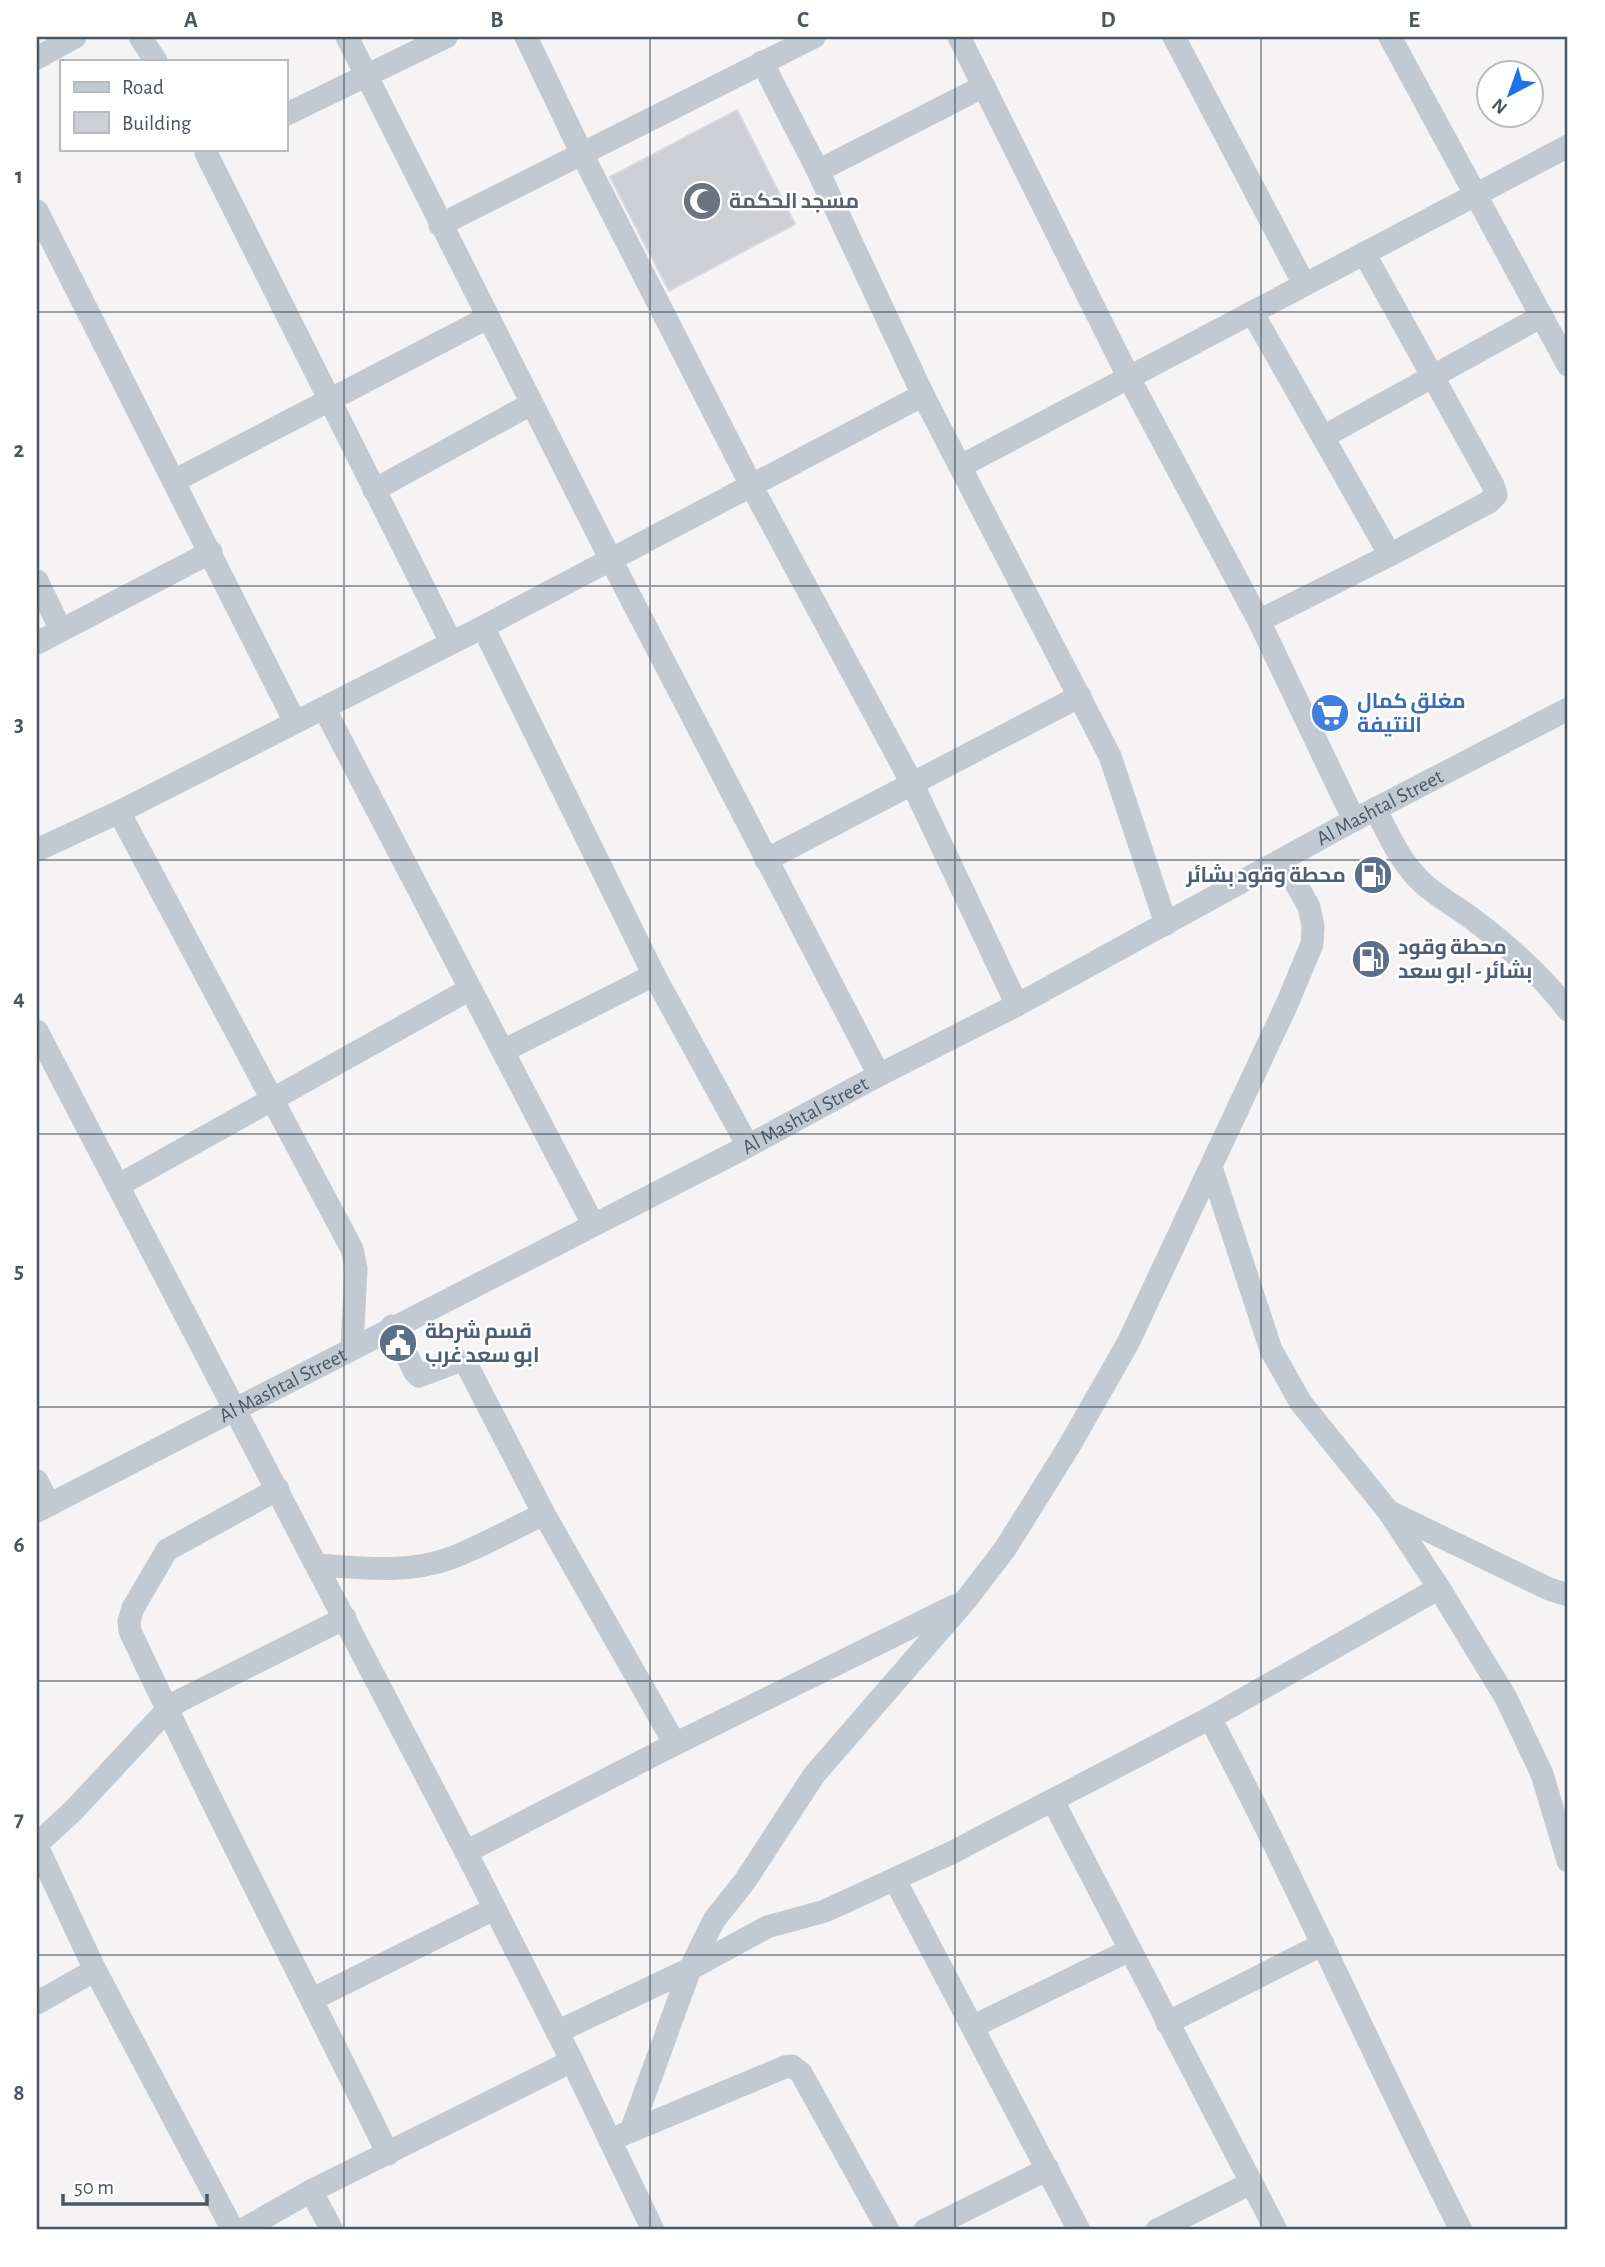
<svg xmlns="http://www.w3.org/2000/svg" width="1605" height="2267" viewBox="0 0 1605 2267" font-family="'Alegreya Sans',Cairo,sans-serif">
<rect width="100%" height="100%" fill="#f5f3f3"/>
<path fill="#cdcfd5" stroke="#d7d9de" stroke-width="2" d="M737,110L795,224L669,291L610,177Z"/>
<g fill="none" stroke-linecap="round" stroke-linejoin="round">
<g stroke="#c1cad2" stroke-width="23">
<path d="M140,37L156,61"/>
<path d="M347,37L611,560L879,1075"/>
<path d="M526,37L582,154L751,485L912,783L1017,1005"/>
<path d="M959,37L1129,378L1259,621L1354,820"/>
<path d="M1174,37L1304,284"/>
<path d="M1390,37L1568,365"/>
<path d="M37,58L75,37"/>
<path d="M762,62L818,171L923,395L1110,756L1166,924"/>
<path d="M285,115L446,37"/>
<path d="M206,153L451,642"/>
<path d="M818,171L984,86"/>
<path d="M37,211L295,722"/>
<path d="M440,225L814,37"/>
<path d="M1252,312L1390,555"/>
<path d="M1323,437L1542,316"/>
<path d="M961,466L1568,146"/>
<path d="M174,481L487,318"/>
<path d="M374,490L531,404"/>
<path d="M37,581L61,630"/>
<path d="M1259,621L1390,555L1489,502L1496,495L1493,485L1364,253"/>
<path d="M483,627L654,975L748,1146"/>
<path d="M37,643L211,552"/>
<path d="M324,708L593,1224"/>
<path d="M1375,809C1387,831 1397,855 1414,874C1430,893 1454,905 1474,920C1507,945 1543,977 1568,1010"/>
<path d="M119,812L352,1249L356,1268L352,1348"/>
<path d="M37,850L119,812L483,627L923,395"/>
<path d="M766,860L1080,696"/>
<path d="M37,1031L466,1852L572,2061L653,2230"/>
<path d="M503,1051L654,975"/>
<path d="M1211,1167L1271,1350L1301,1403L1389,1512L1439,1588L1506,1698L1542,1774L1568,1861"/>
<path d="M119,1185L470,989"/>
<path d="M392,1326L415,1372L419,1376L459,1361L465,1363L469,1369L544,1514L675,1744"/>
<path d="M37,1481L49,1505"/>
<path d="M278,1489L167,1550L133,1608L129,1621L130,1631C212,1807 303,1979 388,2154"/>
<path id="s1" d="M37,1511L748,1146L879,1075L1017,1005L1354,820L1568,709"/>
<path d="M1390,1512L1549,1589L1568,1595"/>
<path d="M317,1565C362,1568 408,1574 451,1558C483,1546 513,1528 544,1514"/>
<path d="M1210,1718L1439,1588"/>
<path d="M1053,1801L1276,2230"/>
<path d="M37,1844L73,1811L167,1710L179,1701L345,1618"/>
<path d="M37,1846L95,1970L233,2230"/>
<path d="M466,1852L675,1744L954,1606"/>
<path d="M895,1880L1079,2230"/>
<path d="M313,1999L494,1909"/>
<path d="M37,2003L95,1970"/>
<path d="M1167,2023L1323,1944"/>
<path d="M974,2026L1130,1950"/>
<path d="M557,2032L690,1969L767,1927L825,1911L951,1853L1210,1718C1299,1886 1375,2061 1461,2230"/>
<path d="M631,2131L690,1969L714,1920L745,1881L814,1775L965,1601L1005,1549L1068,1448L1128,1343L1287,1004L1312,944L1313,926L1309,907L1283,860"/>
<path d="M622,2135L785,2067L792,2066L801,2073L888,2230"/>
<path d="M311,2191L332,2230"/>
<path d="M242,2230L311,2191L572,2061"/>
<path d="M925,2230L1048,2169"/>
<path d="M1157,2230L1251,2183"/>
</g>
</g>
<path fill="none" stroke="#4a5661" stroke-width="2" stroke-opacity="0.55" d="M344,37V2230M650,37V2230M955,37V2230M1261,37V2230M37,312H1568M37,586H1568M37,860H1568M37,1134H1568M37,1407H1568M37,1681H1568M37,1955H1568"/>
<defs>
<g id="mosque-disc" transform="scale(2.0125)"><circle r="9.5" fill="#6b7280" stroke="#fff"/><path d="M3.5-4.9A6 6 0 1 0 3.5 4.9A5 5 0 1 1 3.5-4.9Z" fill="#fff"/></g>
<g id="supermarket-disc" transform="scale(2.0125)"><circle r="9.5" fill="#3f7fe0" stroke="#fff"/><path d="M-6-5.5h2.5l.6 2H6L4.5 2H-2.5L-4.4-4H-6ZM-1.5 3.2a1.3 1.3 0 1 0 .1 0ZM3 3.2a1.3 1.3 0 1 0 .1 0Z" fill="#fff"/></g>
<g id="fuel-disc" transform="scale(2.0125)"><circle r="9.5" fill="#5c6f8a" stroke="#fff"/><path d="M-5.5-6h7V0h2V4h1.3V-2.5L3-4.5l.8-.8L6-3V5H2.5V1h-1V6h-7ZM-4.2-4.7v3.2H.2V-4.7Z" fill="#fff"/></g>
<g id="civic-disc" transform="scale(2.0125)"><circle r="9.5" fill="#5c6f8a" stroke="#fff"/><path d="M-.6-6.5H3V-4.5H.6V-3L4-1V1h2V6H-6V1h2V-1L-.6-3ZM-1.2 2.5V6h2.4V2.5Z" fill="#fff"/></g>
</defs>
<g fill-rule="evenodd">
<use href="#mosque-disc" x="702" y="201"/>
<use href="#supermarket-disc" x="1330" y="713"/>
<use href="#fuel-disc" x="1373" y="875"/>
<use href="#fuel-disc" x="1371" y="959"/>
<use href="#civic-disc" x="398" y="1343"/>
</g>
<g text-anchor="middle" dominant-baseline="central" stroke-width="5" stroke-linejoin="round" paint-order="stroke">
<g font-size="21" font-weight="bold" fill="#5b616d" stroke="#fff" text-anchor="start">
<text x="729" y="201">مسجد الحكمة</text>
</g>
<g font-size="21" font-weight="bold" fill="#366cbe" stroke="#fff" text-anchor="start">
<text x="1357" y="701">مغلق كمال<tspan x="1357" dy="24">النتيفة</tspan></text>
</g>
<g font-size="21" fill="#4a5661" stroke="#fff">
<text stroke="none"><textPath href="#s1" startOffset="1516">Al Mashtal Street</textPath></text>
<text stroke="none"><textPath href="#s1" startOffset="864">Al Mashtal Street</textPath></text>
<text stroke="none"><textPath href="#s1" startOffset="276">Al Mashtal Street</textPath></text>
</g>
<g font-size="21" font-weight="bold" fill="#4e5e75" stroke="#fff" text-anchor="start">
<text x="1346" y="875" text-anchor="end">محطة وقود بشائر</text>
<text x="1398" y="947">محطة وقود<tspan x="1398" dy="24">بشائر - ابو سعد</tspan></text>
<text x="425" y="1331">قسم شرطة<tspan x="425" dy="24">ابو سعد غرب</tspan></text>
</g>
</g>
<rect width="1605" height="2267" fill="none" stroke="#ffffff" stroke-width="77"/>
<rect x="60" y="60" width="228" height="91" fill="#ffffff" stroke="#b7bbc0" stroke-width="2"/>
<rect x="74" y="82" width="35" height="10" fill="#c1cad2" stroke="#b7bbc0" stroke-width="2"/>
<text x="122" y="94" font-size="21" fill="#4a5661">Road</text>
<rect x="74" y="112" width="35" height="21" fill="#cdcfd5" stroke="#b7bbc0" stroke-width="2"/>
<text x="122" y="130" font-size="21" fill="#4a5661">Building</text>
<g transform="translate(1510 94) rotate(221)"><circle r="33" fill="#ffffff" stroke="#b7bbc0" stroke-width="2"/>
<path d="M0-5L12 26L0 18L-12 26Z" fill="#1a73e8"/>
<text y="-10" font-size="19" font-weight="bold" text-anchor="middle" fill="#4a5661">N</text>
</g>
<path d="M63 2194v10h144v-10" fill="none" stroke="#4a5661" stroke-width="3.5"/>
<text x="74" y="2194" font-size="21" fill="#4a5661" stroke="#ffffff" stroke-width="5" paint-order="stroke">50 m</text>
<rect x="38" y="38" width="1528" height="2190" fill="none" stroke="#4a5661" stroke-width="2.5"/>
<g font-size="23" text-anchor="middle" font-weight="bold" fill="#4a5661">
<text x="191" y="27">A</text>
<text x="497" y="27">B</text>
<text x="803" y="27">C</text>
<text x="1108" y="27">D</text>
<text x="1414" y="27">E</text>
<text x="19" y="183">1</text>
<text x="19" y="457">2</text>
<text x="19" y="731">3</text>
<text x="19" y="1005">4</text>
<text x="19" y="1278">5</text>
<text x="19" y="1552">6</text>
<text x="19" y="1826">7</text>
<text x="19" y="2100">8</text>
</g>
</svg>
